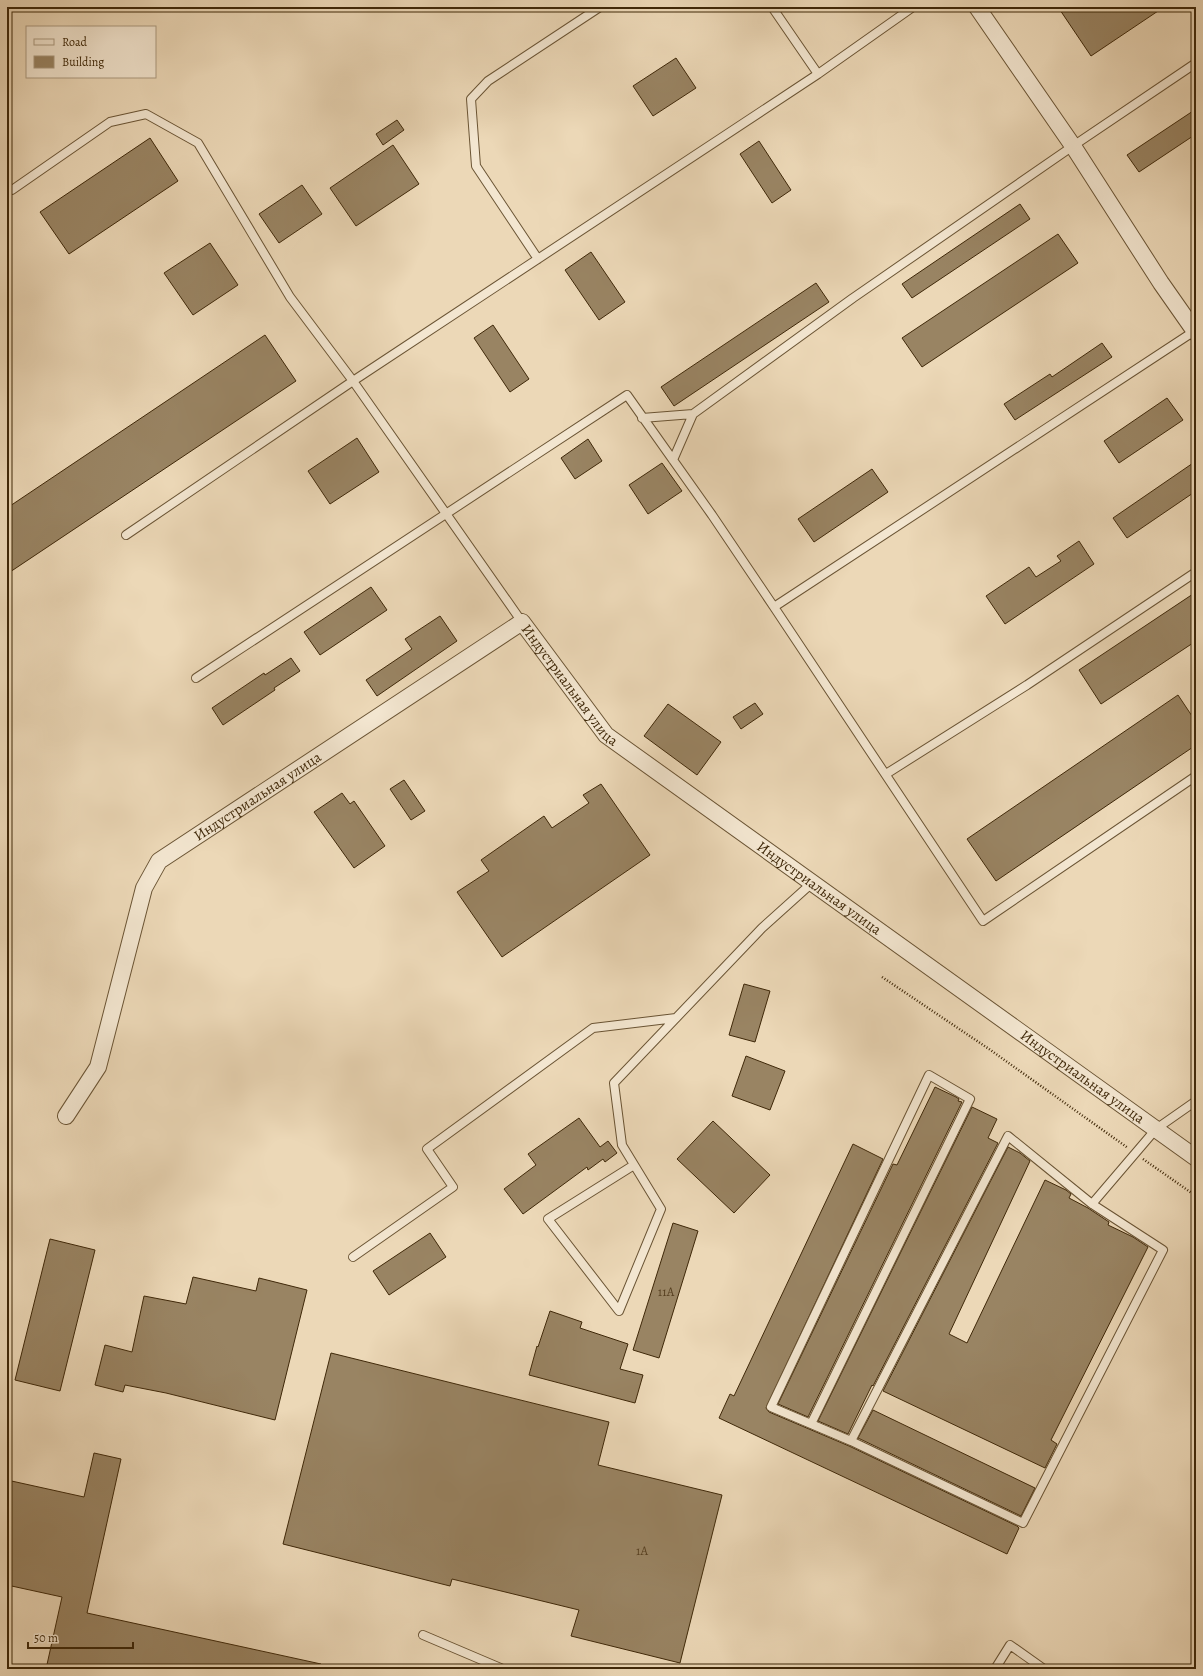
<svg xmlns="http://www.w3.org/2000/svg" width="1203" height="1676" viewBox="0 0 1203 1676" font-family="Alegreya,serif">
<rect width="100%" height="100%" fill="#ecd8b7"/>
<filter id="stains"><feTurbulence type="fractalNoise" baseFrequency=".005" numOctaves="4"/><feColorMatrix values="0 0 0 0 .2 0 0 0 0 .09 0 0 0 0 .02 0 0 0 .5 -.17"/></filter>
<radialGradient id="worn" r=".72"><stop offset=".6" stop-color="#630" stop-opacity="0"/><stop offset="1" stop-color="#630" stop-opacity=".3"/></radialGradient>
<path fill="#998463" stroke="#3f2809" d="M1058,7H1164L1091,56Z
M676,58L696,88L653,116L633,86Z
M1196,109V134L1139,172L1127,155Z
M397,120L404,130L383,145L376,134Z
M150,138L178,181L69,254L40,212Z
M759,141L791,190L772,203L740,154Z
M393,145L419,184L356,226L330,188Z
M302,185L322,214L279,243L259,214Z
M1020,204L1030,219L912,298L902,284Z
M1058,234L1078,263L922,367L902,338Z
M210,243L238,285L193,315L164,273Z
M591,252L625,302L599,320L565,270Z
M816,283L829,302L674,406L661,387Z
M493,325L529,379L510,392L474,338Z
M265,335L296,381L7,574V508Z
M1102,343L1112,357L1015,420L1004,404L1050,374L1052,377Z
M1167,398L1183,420L1119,463L1104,441Z
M357,438L379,472L330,504L308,471Z
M588,439L602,461L575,479L561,458Z
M1196,461V491L1127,538L1113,518Z
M662,463L682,491L648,514L629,485Z
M872,469L888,492L814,542L798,519Z
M1079,541L1094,564L1005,624L986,596L1029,567L1036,577L1061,561L1057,556Z
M371,587L387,610L320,655L304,632Z
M1196,592V641L1101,704L1079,670Z
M440,616L457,641L377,696L366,680L412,649L405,639Z
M291,658L300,671L274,688L275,690L223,725L212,708L264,673L265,675Z
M1178,695L1196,722V745L996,881L967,839Z
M755,703L763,714L741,729L733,717Z
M668,704L721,742L697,775L644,736Z
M404,780L425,811L411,820L390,789Z
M601,784L650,855L502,957L457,892L489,871L481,860L544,816L552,828L589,803L583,795Z
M342,793L350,804L354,801L385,846L354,868L314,812Z
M744,984L770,991L755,1042L729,1035Z
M746,1056L785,1071L770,1110L732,1096Z
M935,1087L956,1097L959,1099L958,1101L962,1102L808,1417L778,1404L893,1164L897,1165Z
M972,1107L997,1119L988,1138L998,1143L873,1386L872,1385L848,1434L818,1421Z
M579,1118L600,1147L608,1141L617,1153L605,1162L603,1159L588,1170L587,1167L523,1214L504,1189L536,1165L528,1154Z
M713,1121L770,1175L734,1213L677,1159Z
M853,1144L883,1159L766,1408L769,1412L849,1446L1017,1526L1019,1528L1007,1554L719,1418L730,1394L734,1396Z
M1008,1147L1020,1153L1030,1161L949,1334L967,1343L1045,1180L1066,1190L1071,1194L1069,1198L1088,1208L1109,1222L1108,1225L1133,1237L1148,1247L1051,1440L1057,1444L1045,1468L883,1391Z
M673,1223L698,1231L659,1358L633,1350Z
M430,1233L446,1257L389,1295L373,1271Z
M50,1239L95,1250L60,1391L15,1380Z
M193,1277L256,1291L259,1278L307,1290L275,1420L166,1393L125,1385L123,1392L95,1385L105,1345L132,1352L144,1296L186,1304Z
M550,1311L582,1322L580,1328L628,1344L620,1369L643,1375L635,1403L529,1375L537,1346L538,1347Z
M331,1353L609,1422L598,1465L722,1495L680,1663L571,1636L579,1610L452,1579L450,1586L283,1544Z
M873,1410L1035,1488L1021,1516L858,1438Z
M94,1453L121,1459L87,1613L321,1664V1669H46L62,1597L7,1585V1480L84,1497Z"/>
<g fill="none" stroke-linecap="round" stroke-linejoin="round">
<g stroke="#6a5434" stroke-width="10">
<path id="lane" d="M772,7L818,74
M7,190H12L110,122L146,114L198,143L290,297L353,381L522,622
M538,259L476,166L471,99L488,81L600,7
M642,418L693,414L853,298L1073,146L1196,63
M673,460L693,414
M126,535L353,381L818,74L913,7
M774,607L1196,330
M196,678L627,395L712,515L774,607L983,921L1196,776
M886,774L1027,685L1196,572
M1008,1136L1092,1204L1163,1250L1023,1523L851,1441Z
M634,1165L548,1219L619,1311L661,1209L622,1145L614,1083L762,928L812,883
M1092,1204L1156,1129L1196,1101
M353,1257L453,1187L427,1149L593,1028L676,1018
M811,1424L970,1099L929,1075L771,1407L851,1441
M423,1635L503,1669
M995,1669L1010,1645L1044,1669"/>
</g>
<g stroke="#6a5434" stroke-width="18">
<g id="street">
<path d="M977,7L1073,146L1161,283L1196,333"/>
<path id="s1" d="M66,1116L98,1067L144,888L159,861L522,622L606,735L1196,1158"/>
</g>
</g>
<path stroke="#3f2809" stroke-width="2.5" stroke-dasharray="1 2" stroke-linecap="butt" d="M882,977L989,1049L1128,1148
M1143,1159L1196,1196"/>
<use href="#lane" stroke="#f3e6d0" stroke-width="8"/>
<use href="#street" stroke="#f3e6d0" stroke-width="16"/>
</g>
<g text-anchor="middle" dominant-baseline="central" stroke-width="4" stroke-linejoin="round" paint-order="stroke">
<g font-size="13" fill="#563f20">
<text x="666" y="1291">11А</text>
<text x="642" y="1550">1А</text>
</g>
<g font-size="15" fill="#3f2809" stroke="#f3e6d0">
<text stroke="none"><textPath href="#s1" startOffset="788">Индустриальная улица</textPath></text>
<text stroke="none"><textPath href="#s1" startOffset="392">Индустриальная улица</textPath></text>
<text stroke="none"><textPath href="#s1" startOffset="1112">Индустриальная улица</textPath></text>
<text stroke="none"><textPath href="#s1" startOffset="1436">Индустриальная улица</textPath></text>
</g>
</g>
<rect width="1203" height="1676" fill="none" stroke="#ecd8b7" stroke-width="24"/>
<rect x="8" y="8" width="1187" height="1660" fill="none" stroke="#3f2809" stroke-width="2"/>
<rect x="12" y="12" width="1179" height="1652" fill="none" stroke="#3f2809"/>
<rect x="26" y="26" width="130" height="52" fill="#f3e6d0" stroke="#ab9a80"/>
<rect x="34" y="39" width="20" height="6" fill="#f3e6d0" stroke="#ab9a80"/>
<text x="62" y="46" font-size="12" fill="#3f2809">Road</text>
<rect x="34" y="56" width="20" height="12" fill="#998463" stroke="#ab9a80"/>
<text x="62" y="66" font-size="12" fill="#3f2809">Building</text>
<path d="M28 1642v6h105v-6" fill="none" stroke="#3f2809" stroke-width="2"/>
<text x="34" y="1642" font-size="12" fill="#3f2809" stroke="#f3e6d0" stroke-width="3" paint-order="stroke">50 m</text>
<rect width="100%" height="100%" filter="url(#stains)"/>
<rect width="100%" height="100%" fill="url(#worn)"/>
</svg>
